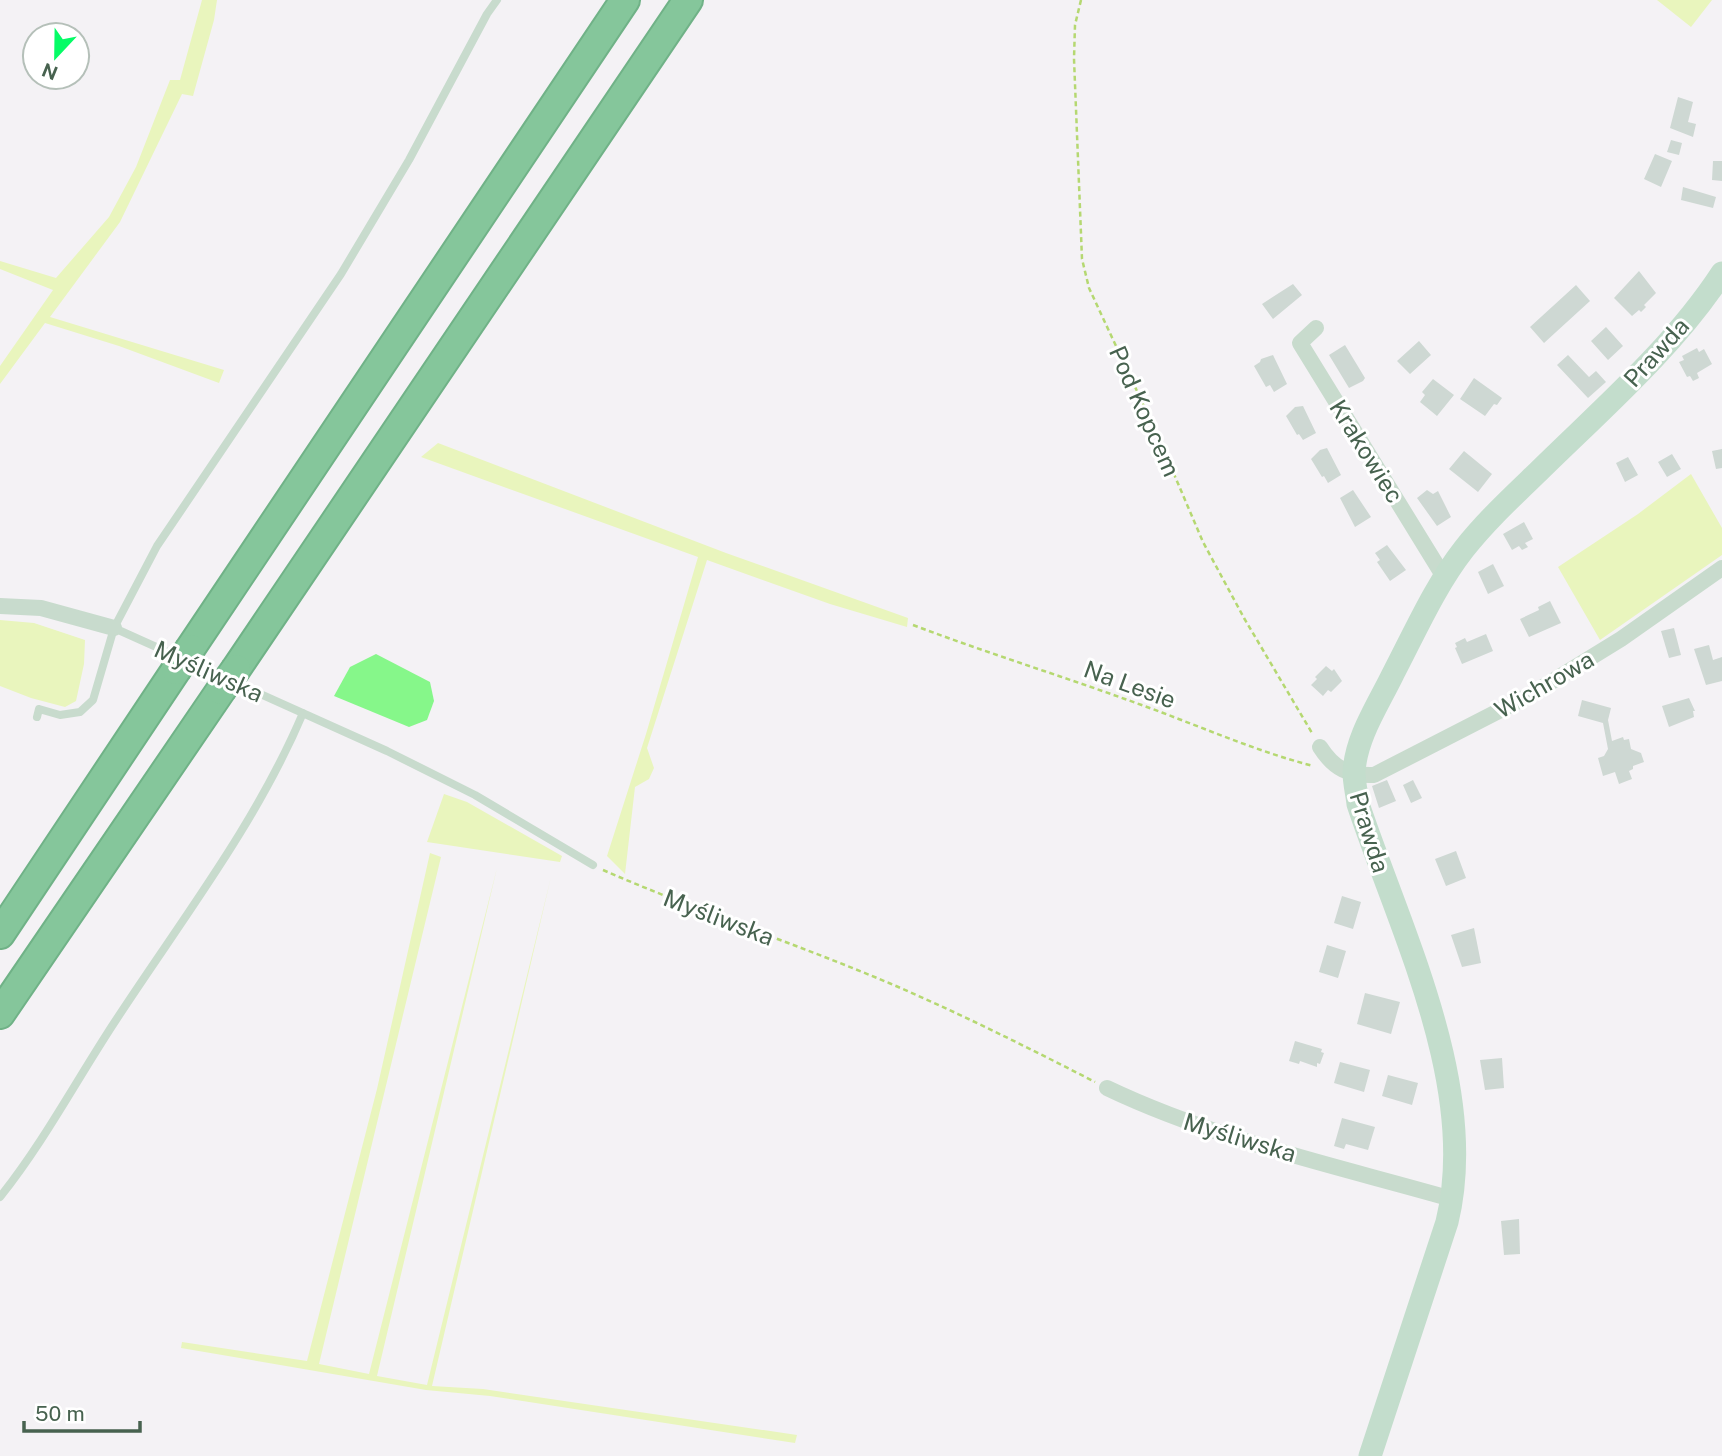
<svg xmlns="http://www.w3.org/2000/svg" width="1722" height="1456" viewBox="0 0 1722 1456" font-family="'Public Sans',sans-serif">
<rect width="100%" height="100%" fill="#f4f2f5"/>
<path fill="#e9f5bd" d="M202,0H217L214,20L193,96L182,94L120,222L50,317L224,370L219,383L119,346L45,323L0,384V366L53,290L0,269V261L56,278L109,217L136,167L170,80H180Z
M1657,0H1712L1691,27Z
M438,443L726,553L908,618L907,627L830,604L707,560L647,748L654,768L649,779L635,787L625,874L607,856L646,734L698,557L421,457Z
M1691,474L1722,528V555L1600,640L1558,567L1638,514Z
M0,620L34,623L85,640L84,664L76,701L65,707L31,698L0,686Z
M444,794L467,802L562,856L560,862L427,842Z
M430,853L441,857L319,1364L369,1374L497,868L377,1376L427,1385L551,877L432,1386L483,1389L797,1435L795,1443L490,1396L426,1390L181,1348L182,1342L307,1361L377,1089Z"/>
<path fill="#86f78a" d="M376,654L430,682L434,701L427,720L409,727L334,696L350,667Z"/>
<path fill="#ced8d3" d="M1678,97L1693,102L1688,122L1696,124L1693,137L1670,128Z
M1671,140L1682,143L1679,155L1667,152Z
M1655,154L1672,161L1661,187L1644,179Z
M1713,161H1722V181L1712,180Z
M1683,187L1716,197L1713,208L1681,200Z
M1639,271L1656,293L1644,305L1646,307L1641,312L1639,310L1632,316L1614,298Z
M1293,284L1302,295L1273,319L1262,304Z
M1576,285L1590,301L1544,343L1530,327Z
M1606,327L1623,346L1608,360L1591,341Z
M1419,341L1431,355L1410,374L1397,361Z
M1345,345L1365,378L1363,381L1349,388L1329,355Z
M1697,348L1699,352L1704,349L1712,364L1697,373L1699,378L1693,381L1690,376L1687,377L1679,362L1684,360L1682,356Z
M1273,355L1287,384L1274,392L1270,385L1266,387L1254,366L1260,362L1261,359Z
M1568,355L1589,377L1596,371L1606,382L1588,398L1557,365Z
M1474,378L1502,398L1497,405L1494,404L1485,416L1460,399Z
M1433,379L1454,395L1437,416L1420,402L1425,395L1422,392Z
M1303,406L1316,433L1303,440L1299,434L1297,435L1286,416L1295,407Z
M1327,448L1341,475L1328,483L1324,476L1322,477L1311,459L1320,450Z
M1722,449V468L1716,469L1712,451Z
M1464,451L1492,474L1478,492L1449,469Z
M1672,454L1681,469L1667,477L1658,462Z
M1628,457L1638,475L1625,482L1616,463Z
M1353,490L1371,517L1355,527L1340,498Z
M1427,490L1433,494L1438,491L1451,517L1437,526L1417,498Z
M1524,522L1533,539L1525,543L1528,547L1522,550L1519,546L1512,550L1503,534Z
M1387,545L1406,570L1390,581L1377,562L1380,560L1375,553Z
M1493,564L1504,586L1488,594L1478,572Z
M1550,601L1561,623L1529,637L1520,619L1539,610L1538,607Z
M1674,628L1681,655L1669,658L1661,631Z
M1486,634L1493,651L1462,664L1455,648L1457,647L1455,643L1465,638L1467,642Z
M1709,645L1713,660L1722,657V681L1706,685L1694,649Z
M1326,666L1332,671L1334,669L1342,681L1331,692L1328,690L1323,696L1311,685L1317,679L1315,677Z
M1689,698L1695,711H1693L1694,717L1669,727L1662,706Z
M1582,700L1611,708L1608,720L1612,741L1623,737L1624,740L1629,739L1631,749L1641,753L1644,762L1633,766V769L1629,771L1632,779L1619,784L1615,772L1603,776L1598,758L1604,756L1608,749L1603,723L1578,716Z
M1387,780L1396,801L1379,808L1372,786Z
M1413,780L1422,798L1411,803L1403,785Z
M1456,851L1466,878L1446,886L1435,859Z
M1342,896L1361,902L1353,929L1334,923Z
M1474,928L1481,963L1462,967L1451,935Z
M1327,945L1346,951L1338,978L1319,972Z
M1365,993L1400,1002L1391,1034L1357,1024Z
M1295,1041L1322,1049L1321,1052L1324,1053L1320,1064L1317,1063V1067L1300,1061L1299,1064L1289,1061Z
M1502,1058L1504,1088L1485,1090L1480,1060Z
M1340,1062L1370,1070L1364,1092L1334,1083Z
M1388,1075L1418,1083L1412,1105L1382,1096Z
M1342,1118L1375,1127L1368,1150L1346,1144L1344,1149L1334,1146Z
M1519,1219L1520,1254L1504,1255L1501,1221Z"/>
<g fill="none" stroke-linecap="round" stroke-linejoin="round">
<g stroke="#70b287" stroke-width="32">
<path id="highway" d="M190,649L625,0
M236,669L688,0
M0,934L176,670
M0,1014L221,690"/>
</g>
<path stroke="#b5d871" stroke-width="2.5" stroke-dasharray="5 3.5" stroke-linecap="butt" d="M1081,0L1075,25L1074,59L1082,259L1089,288L1156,432L1203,542L1244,618L1312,733
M913,625C987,653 1062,676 1136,703C1195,724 1252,750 1313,766
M603,870C697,911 794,943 889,983C959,1013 1027,1047 1095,1082"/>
<path stroke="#c8dbcd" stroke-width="8" d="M114,628L387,751L475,795L593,865
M37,717L39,709L60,715L80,712L93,700L114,628L157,546L341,274L409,160L487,14L497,0
M0,1197C44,1142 77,1079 116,1020C182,919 256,824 303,713"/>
<path stroke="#c8dbcd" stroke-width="16" d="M1316,328L1300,343L1444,577
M0,606L41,608L114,628
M1320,747C1334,769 1349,776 1374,775L1530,695L1621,639L1722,568
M1107,1088C1216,1140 1337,1166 1452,1199"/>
<path stroke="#c3ddcc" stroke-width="23" d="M1370,1456L1447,1222C1480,1087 1400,930 1358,804C1357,794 1354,783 1354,772C1356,737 1378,705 1393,674C1415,632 1435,586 1464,549C1486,521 1512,497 1538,472C1602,409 1673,348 1722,273"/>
<use href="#highway" stroke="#85c69b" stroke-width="28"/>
<g stroke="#70b287" stroke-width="32" stroke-linecap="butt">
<path id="highway-bridge" d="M176,670L190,649
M221,690L236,669"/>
</g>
<use href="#highway-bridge" stroke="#85c69b" stroke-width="28"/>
</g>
<g text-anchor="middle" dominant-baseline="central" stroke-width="6" stroke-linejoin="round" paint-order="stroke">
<g font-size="24" fill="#47624f" stroke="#fff">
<text transform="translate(1656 352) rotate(-48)">Prawda</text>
<text transform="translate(1145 411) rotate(66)">Pod Kopcem</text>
<text transform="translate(1367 451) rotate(58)">Krakowiec</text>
<text transform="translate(209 671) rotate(24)">Myśliwska</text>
<text transform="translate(1130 684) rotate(20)">Na Lesie</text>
<text transform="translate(1544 684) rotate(-30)">Wichrowa</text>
<text transform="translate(1370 832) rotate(73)">Prawda</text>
<text transform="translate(719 917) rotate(21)">Myśliwska</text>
<text transform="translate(1240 1137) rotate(17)">Myśliwska</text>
</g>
</g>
<g transform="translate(56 56) rotate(202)"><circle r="33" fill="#ffffff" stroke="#b5c0b9" stroke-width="2"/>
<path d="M0-5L12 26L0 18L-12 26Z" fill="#05fc66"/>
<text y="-10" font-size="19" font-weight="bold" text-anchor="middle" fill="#47624f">N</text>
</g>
<path d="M24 1421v10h116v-10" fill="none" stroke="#47624f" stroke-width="3.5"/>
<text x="35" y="1421" font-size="21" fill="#47624f" stroke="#ffffff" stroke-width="5" paint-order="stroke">50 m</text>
</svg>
